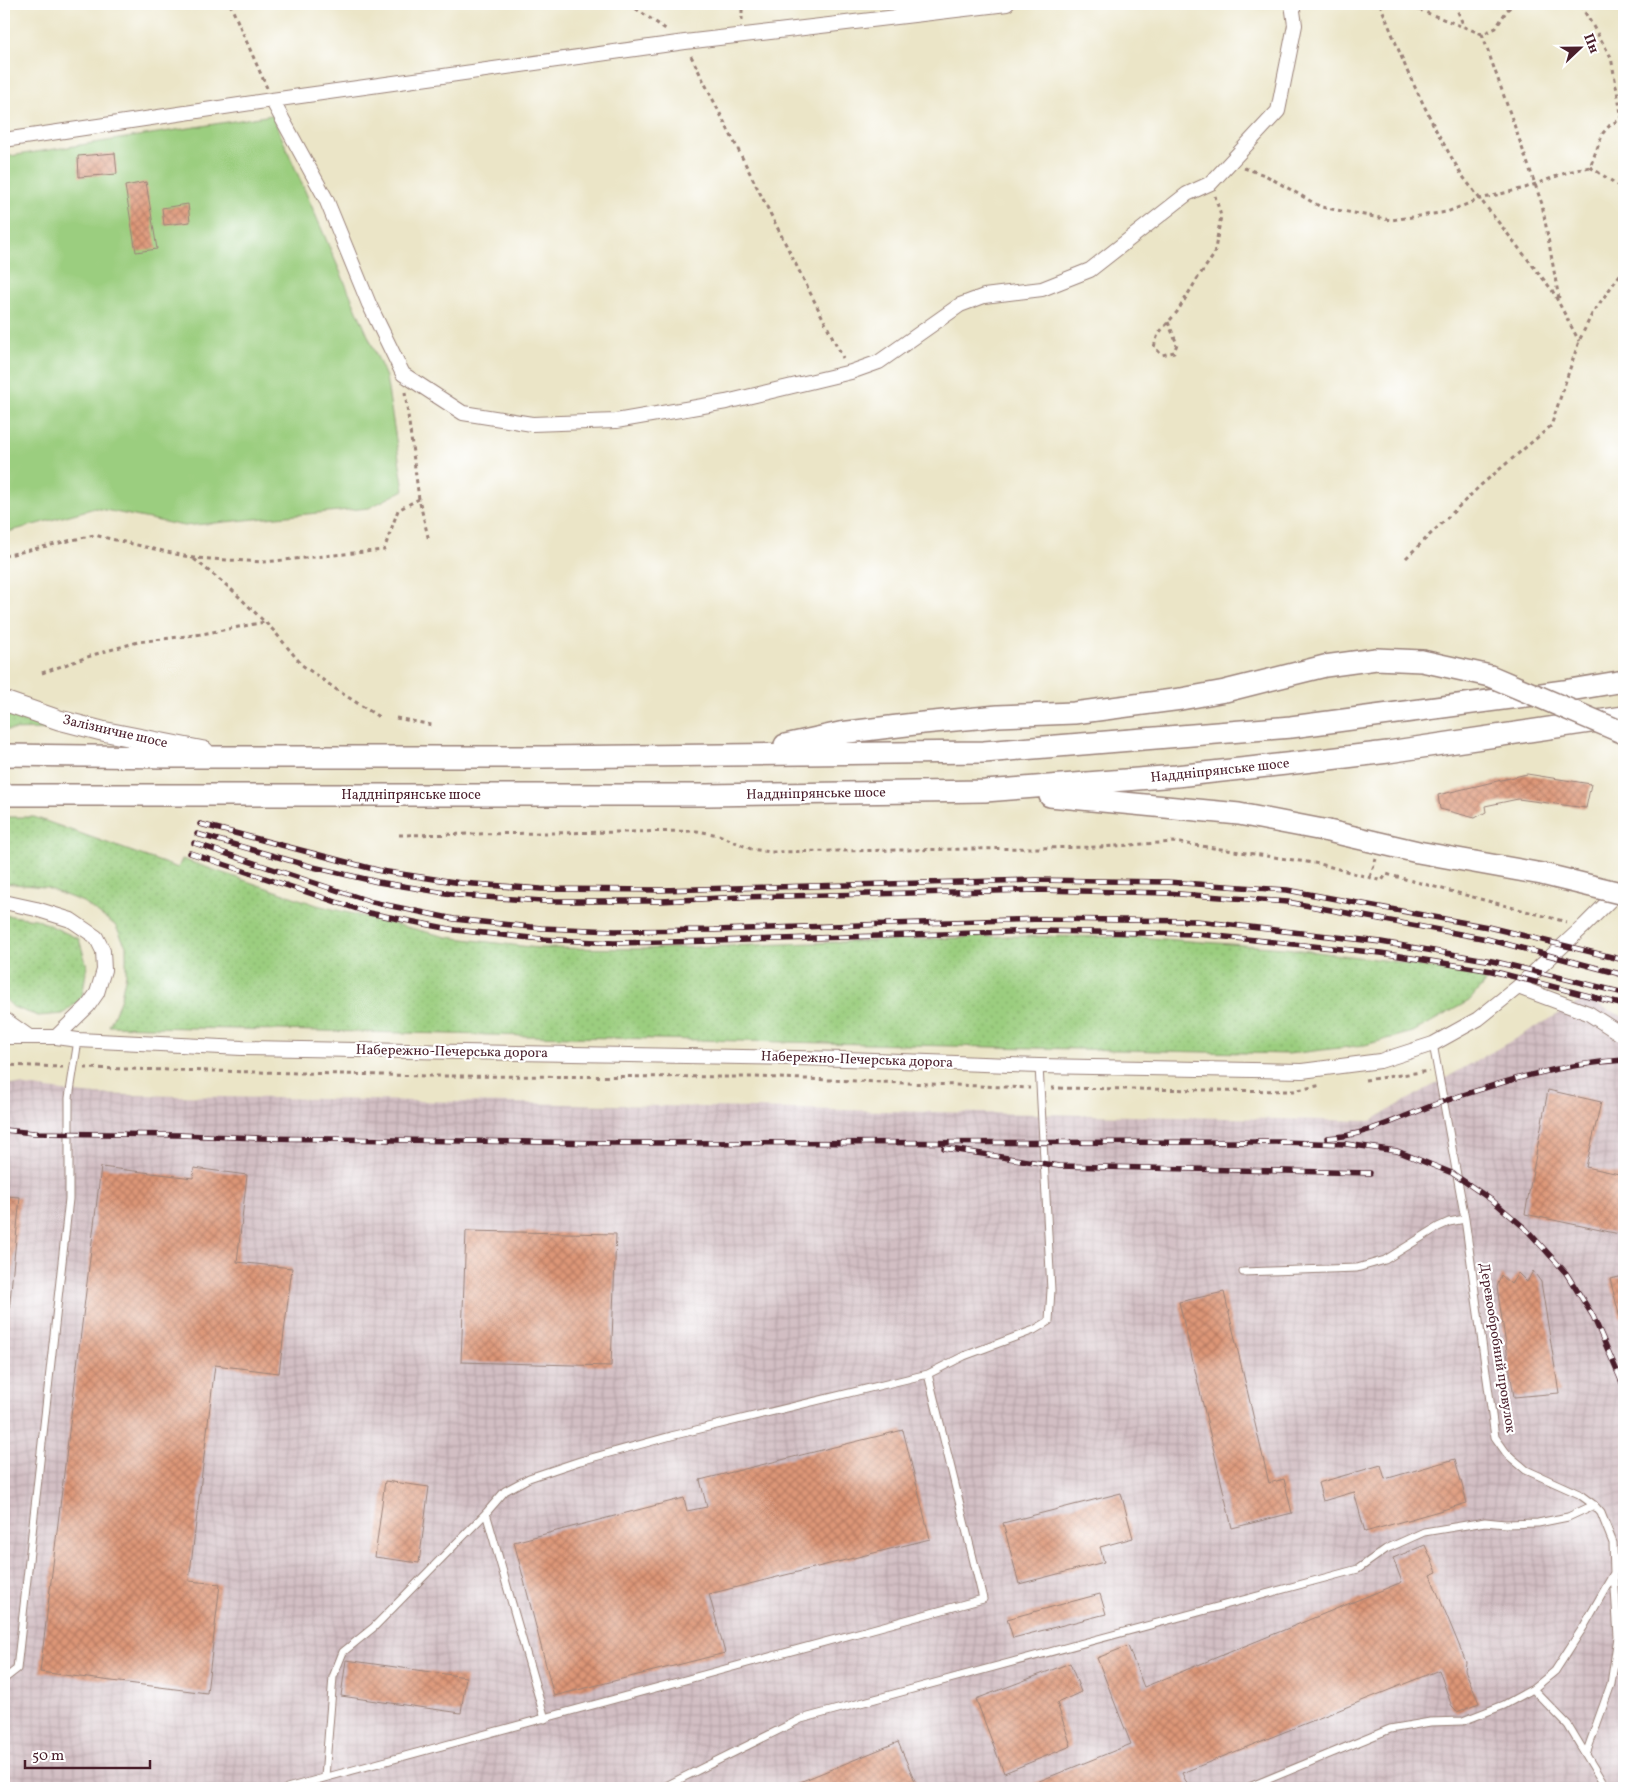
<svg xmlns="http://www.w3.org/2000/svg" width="1628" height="1792" viewBox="0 0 1628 1792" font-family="Vollkorn,serif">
<defs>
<pattern id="industrial-grid" width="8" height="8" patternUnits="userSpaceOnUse" patternTransform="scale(1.25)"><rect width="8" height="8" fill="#d2bec3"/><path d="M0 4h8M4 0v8" fill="none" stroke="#b6a3a8"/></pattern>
<pattern id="grass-dots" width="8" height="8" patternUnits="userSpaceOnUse" patternTransform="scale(1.25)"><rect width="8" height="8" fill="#9bce7f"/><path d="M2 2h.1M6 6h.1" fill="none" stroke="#87b06e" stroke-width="1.8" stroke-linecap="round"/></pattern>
<pattern id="building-cross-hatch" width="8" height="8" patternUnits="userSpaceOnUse" patternTransform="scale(1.25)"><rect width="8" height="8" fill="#dd9677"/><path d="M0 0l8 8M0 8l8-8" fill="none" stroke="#b57a62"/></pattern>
</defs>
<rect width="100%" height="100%" fill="#fff"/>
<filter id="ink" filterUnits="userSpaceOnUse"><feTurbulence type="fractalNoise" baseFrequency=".02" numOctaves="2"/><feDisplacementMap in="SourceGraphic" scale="10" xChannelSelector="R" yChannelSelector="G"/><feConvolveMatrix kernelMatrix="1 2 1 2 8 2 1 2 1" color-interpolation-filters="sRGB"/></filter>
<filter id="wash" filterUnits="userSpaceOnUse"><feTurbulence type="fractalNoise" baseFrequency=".0096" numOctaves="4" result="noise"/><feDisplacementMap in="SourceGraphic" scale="20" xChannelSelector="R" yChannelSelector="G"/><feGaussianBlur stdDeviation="1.12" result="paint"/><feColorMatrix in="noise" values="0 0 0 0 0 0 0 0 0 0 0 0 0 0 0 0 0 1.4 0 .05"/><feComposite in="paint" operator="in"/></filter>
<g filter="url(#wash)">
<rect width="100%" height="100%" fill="#ebe5c7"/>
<path fill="url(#industrial-grid)" d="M1585,999L1624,1017V1788H4V1083L85,1094L1370,1121Z"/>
<path fill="url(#grass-dots)" stroke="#727655" d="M4,711L57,729L4,730Z
M4,817H34L178,868L182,859L317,905L447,937L538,948L644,949L1009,936L1136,937L1284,948L1399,962L1489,978L1469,1001L1413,1032L1365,1045L1288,1054L109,1026L120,1001L126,974V946L115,925L83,902L44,887L4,883Z
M4,915L36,919L79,939L87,966L82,998L63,1014L38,1016L13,1007L4,998Z"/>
<path fill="#9bce7f" stroke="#727655" d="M272,115L386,377L404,490L369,508L184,526L95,508L4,533V157Z"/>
<g id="blocks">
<path fill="url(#building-cross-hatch)" d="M115,153L117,174L79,177L78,156Z
M146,182L157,249L136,252L125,186Z
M188,204L190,222L164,225L162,208Z
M1527,774L1591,784L1586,808L1518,799L1485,806L1486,812L1475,818L1440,809L1438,795Z
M1548,1090L1601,1102L1586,1167L1624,1175V1235L1525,1214Z
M101,1167L193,1178L194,1168L247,1175L237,1262L292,1268L279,1373L215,1365L189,1581L220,1584L207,1693L40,1672Z
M4,1196L20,1197L5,1353H4Z
M466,1231L616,1234L611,1366L461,1362Z
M1533,1271L1541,1282L1559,1393L1514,1397L1497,1287L1501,1275L1511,1284L1518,1273L1527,1282Z
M1624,1276V1317L1620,1318L1610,1279Z
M1224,1292L1269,1483L1284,1479L1292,1513L1232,1528L1179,1302Z
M903,1430L930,1539L709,1594L725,1653L554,1696L514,1542L684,1498L687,1511L707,1507L700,1480Z
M1455,1459L1467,1503L1365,1532L1354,1492L1323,1501L1318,1483L1381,1465L1385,1479Z
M385,1481L429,1487L419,1563L375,1557Z
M1121,1493L1133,1538L1100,1547L1104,1562L1019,1584L1003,1523Z
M1425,1545L1437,1572L1430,1575L1466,1662L1465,1670L1479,1703L1457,1712L1452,1707L1439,1670L1182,1773L1189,1788H1022L1131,1744L1097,1658L1128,1646L1144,1687L1402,1582L1393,1558Z
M1100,1594L1106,1614L1013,1638L1007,1619Z
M346,1660L466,1677L461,1713L341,1696Z
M1070,1663L1081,1692L1057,1703L1071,1746L1004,1773L976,1699Z
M898,1742L918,1788H785Z"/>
</g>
</g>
<g filter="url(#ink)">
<use href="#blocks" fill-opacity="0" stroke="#9a8279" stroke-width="1"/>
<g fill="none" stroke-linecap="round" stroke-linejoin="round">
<g stroke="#9a8279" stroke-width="9">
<path id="lane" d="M1243,1272L1357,1268L1385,1260L1438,1227L1449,1222L1465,1219
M486,1513L545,1719
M4,1679L17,1669L69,1199V1098L78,1040
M1533,1689L1568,1725L1606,1788
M1586,1754L1611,1684L1618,1637L1614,1573
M325,1777L333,1677L343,1652L374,1627L486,1513L505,1491L529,1478L580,1461L671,1436L928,1374L964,1356L1034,1330L1049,1321L1051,1290L1039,1066
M287,1788L983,1599L928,1374
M662,1788L801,1719L1358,1569L1386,1549L1424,1532L1485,1522L1505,1524L1538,1523L1568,1517L1594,1505
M1247,1788L1390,1729L1430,1722L1463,1721L1504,1705L1533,1689L1555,1671L1584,1626L1614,1573L1613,1543L1601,1513L1594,1505L1579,1494L1526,1470L1507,1454L1495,1437L1465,1219L1433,1044"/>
</g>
<g stroke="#9a8279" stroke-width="16">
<path id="street" d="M272,100L326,199L369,304L403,374L463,413L532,424L616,421L726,402L851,372L879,362L960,305L984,296L1042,289L1090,270L1187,194L1211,183L1278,111L1295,25L1292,4
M4,140L272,100L685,42L1007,4
M4,902L36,909L71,920L96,937L103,951L104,970L97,993L88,1006L56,1037
M1518,987L1588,1013L1624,1036
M4,1019L28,1036
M4,1037H56L78,1040L242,1048L846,1059L1039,1066L1302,1071L1380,1061L1433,1044L1478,1019L1518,987L1584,926L1622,888"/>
</g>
<g stroke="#9a8279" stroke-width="21">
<path id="secondary" d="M4,701L59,720L102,731L204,751"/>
</g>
<g stroke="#9a8279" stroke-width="24">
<path id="primary" d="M785,745L840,733L923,723L998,716L1074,713L1181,699L1225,691L1325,666L1376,659L1422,661
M4,755L169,757H544L984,752L1291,727L1564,691L1624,681
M4,795H707L985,791L1176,776L1295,763L1388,752L1624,717
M1050,796L1239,814L1328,831"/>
</g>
<path stroke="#9a8279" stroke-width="3" stroke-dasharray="4 4" stroke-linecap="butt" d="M230,4L267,88
M629,4L667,30
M1380,4L1408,73L1437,132L1461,174L1480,199L1552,290L1579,341
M1404,4L1482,34L1496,28L1507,10L1514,4
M1455,4L1464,27
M742,21V4
M1482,34L1542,204L1559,299
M691,56L843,358
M1590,167L1624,189
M1244,168L1265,175L1321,207L1391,220L1447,212L1480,199L1525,188L1568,172L1590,167L1603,133L1611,124L1622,119L1611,57L1580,4
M1168,322L1177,344L1174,352L1162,355L1154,347L1158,334L1177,312L1199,276L1214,255L1221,216L1215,196
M405,392L419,499L429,541
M4,556L94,535L193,558L264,562L384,550L398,510L419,499
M1406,558L1481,485L1551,426L1579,341L1592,314L1624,269
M194,559L231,589L274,631L302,665L337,690L379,717
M42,673L96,654L138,642L202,634L265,622
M396,718L432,725
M399,835L697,831L719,835L751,849L770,852L1100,847L1174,842L1320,864L1382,881L1386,874L1567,922
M1370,877L1376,859
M4,1065L63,1067
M84,1068L428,1076L755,1077L1030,1088
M1365,1080L1429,1071
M1051,1088L1293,1091L1322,1085"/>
<use href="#lane" stroke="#fff" stroke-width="7"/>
<use href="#street" stroke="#fff" stroke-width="14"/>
<use href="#secondary" stroke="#fff" stroke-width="19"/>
<use href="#primary" stroke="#fff" stroke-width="21"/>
<g stroke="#4a1f2b" stroke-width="5.5">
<path id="rail" d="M200,824L381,871L461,883L541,889L661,890L1037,880L1167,882L1287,890L1488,927L1624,960
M197,834L313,867L378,882L458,895L542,901H661L741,897L1039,890L1166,893L1288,902L1487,939L1624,975
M194,843L372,902L454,919L541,928L615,931L715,930L1042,919L1197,921L1381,942L1492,961L1624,993
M190,853L369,913L455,930L541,939L614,943L716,941L1041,931L1197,934L1381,953L1492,971L1624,1005
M4,1130L34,1133L179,1135L259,1138L613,1143L1280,1142L1346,1144L1397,1151L1452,1173L1493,1201L1526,1229L1566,1273L1593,1316L1624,1387
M1327,1138C1366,1136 1403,1116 1439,1103C1501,1082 1558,1064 1624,1060
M944,1148L1059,1166L1370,1173"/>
</g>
<use href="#rail" stroke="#fff" stroke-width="4" stroke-dasharray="11" stroke-linecap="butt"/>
<g stroke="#9a8279" stroke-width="24" stroke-linecap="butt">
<path id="primary-bridge" d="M1422,661L1490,676L1624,733
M1328,831L1418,852L1542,874L1624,894"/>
</g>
<use href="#primary-bridge" stroke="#fff" stroke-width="21"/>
</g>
</g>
<g text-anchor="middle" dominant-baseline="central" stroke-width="4.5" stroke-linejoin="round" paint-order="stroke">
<g font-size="14" fill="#4a1f2b" stroke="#fff">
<text transform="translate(115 732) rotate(13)">Залізничне шосе</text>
<text transform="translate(1220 771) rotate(-6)">Наддніпрянське шосе</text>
<text transform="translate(816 794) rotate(-1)">Наддніпрянське шосе</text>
<text x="411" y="795">Наддніпрянське шосе</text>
<text transform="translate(452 1052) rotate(1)">Набережно-Печерська дорога</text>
<text transform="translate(857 1060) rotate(2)">Набережно-Печерська дорога</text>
<text transform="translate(1497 1348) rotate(81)">Деревообробний провулок</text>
</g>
</g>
<rect width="1628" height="1792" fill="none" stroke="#fff" stroke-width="20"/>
<g transform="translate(1580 48) rotate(68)" stroke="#ffffff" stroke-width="4" paint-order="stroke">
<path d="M0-4L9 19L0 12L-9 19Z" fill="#4a1f2b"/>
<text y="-8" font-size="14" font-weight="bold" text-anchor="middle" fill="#4a1f2b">Пн</text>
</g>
<path d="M25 1760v8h125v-8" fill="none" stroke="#4a1f2b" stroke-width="2.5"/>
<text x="32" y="1760" font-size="15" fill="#4a1f2b" stroke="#ffffff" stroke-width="4" paint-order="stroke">50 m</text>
</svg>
